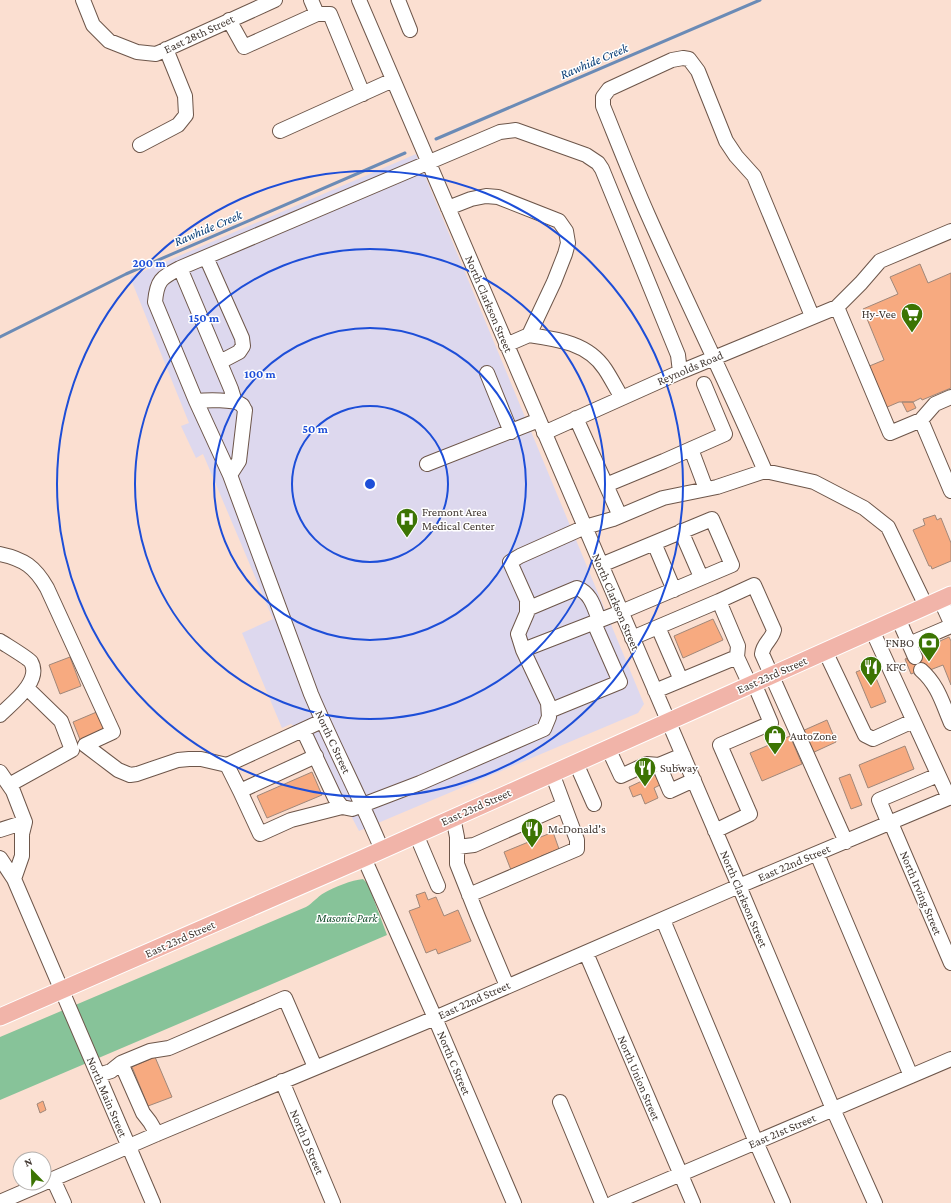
<svg xmlns="http://www.w3.org/2000/svg" width="951" height="1203" viewBox="0 0 951 1203" font-family="'Crimson Pro',serif">
<rect width="100%" height="100%" fill="#fbdfd1"/>
<path fill="#ddd8ee" d="M416,154L644,704L638,713L359,831L311,739L291,724L282,728L242,633L273,619L203,454L196,458L181,426L189,423L130,277Z"/>
<path fill="#87c399" d="M363,879L368,884L387,935L0,1100V1037L306,907C313,903 317,897 324,893C334,887 352,880 363,879Z"/>
<g fill="none" stroke-linecap="round" stroke-linejoin="round">
<path stroke="#6b8bb6" stroke-width="3" d="M436,139L760,0
M0,337L126,274L405,153"/>
</g>
<path fill="#f7aa80" stroke="#a08779" d="M920,264L928,283L951,273V388L922,400L921,398L913,402H899L885,408L867,367L884,360L863,309L898,294L890,277Z
M902,402H913L916,408L907,412Z
M935,515L937,520L941,518L951,543V561L932,569L931,566H929L913,530L925,525L923,519Z
M713,619L723,640L683,658L674,636Z
M949,637L951,641V685L943,665L930,670V668L926,670L925,668L911,674L905,659L907,658V660L924,653V652L937,646L936,644L940,642V641Z
M70,657L81,686L60,694L49,665Z
M871,666L886,702L871,708L856,672Z
M99,711L107,730L81,742L73,722Z
M827,720L836,742L810,754L800,732Z
M790,736L802,764L762,781L750,753Z
M905,746L914,769L868,788L859,765Z
M312,772L322,795L267,818L257,796Z
M850,774L862,805L851,809L839,778Z
M655,775L660,785L654,788L658,798L645,804L641,794L633,797L629,787Z
M553,832L559,849L541,856L543,860L511,870L504,852Z
M425,892L428,900L436,897L444,916L458,910L471,941L438,954L436,949L426,953L409,911L420,907L416,895Z
M155,1057L172,1097L148,1106L132,1067Z
M43,1101L46,1110L40,1113L37,1104Z"/>
<g fill="none" stroke-linecap="round" stroke-linejoin="round">
<g stroke="#6d564a" stroke-width="16">
<path id="minor" d="M83,0L93,25L109,41L137,52L156,54L275,0
M311,0L317,14
M359,0L739,886L833,1109L875,1203
M398,0L410,30
M229,20L244,47L317,14H330L363,94
M280,131L393,80
M140,145L178,125L186,115L185,96L166,49
M448,208L471,199L486,196L498,197L559,221L566,231L568,243L565,254L554,282L529,335L506,345
M206,257L242,338L243,346L239,352L220,362
M180,268L231,389L235,402
M837,307L890,433L921,420L951,491
M529,335C557,339 588,343 605,369C611,378 616,388 622,398
M487,373L511,432
M196,401C206,400 235,399 242,405C243,406 244,409 245,410L239,461L230,475
M576,418L620,516
M921,420L935,404L951,397
M544,433L680,372L837,307L861,283L880,261L951,231
M691,449L706,489
M427,464L539,420
M765,471L814,482L864,508L888,527L926,606
M606,485L664,461L725,434L704,384
M681,531L701,577
M654,543L674,590
M0,554C24,559 35,567 47,588L113,732L85,745L118,770L130,775L137,774L178,760L189,759H201L227,765L322,721
M940,599L951,623
M719,601L754,585L774,630C772,640 763,643 762,654L846,842
M527,609L577,588C591,593 594,607 599,620
M898,618L915,657
M658,627L681,680
M872,630L949,798
M632,638L719,601L738,646L737,657L750,685
M0,641C6,645 28,658 31,662C42,681 12,703 0,715
M909,644L951,626
M523,650L621,612L732,565L712,519L601,565
M825,651L865,735L873,739L913,721
M921,670C938,685 942,702 951,723
M655,691L737,657
M549,711L620,682L594,623
M303,730L335,798L342,807L352,809L420,783L544,729L549,717L548,703L523,650L518,634L527,613V600L510,562L520,556L585,527L613,519L663,498L717,487L765,471C728,385 686,301 648,215C632,179 618,143 603,106V97L609,89L672,60L683,58L689,59L698,71L726,141L736,156L754,176L812,316
M608,748L621,776L647,764L659,765L683,755
M576,763L594,804
M227,765L240,791L316,756
M659,765L670,791L694,780
M0,772L13,791L25,822L22,834V856L14,879L153,1203
M9,785L72,750L61,721L27,688
M240,791L260,834L291,820L342,807
M453,817L457,837V864L478,917L507,986
M891,823L951,963
M889,824L879,800L938,775
M0,830L25,822
M715,831L750,814L720,745L771,723L754,683
M416,834L438,886
M457,847L474,845L564,805
M382,850C360,797 333,746 311,694L230,475L196,401L155,302C157,280 161,278 180,268L500,132L516,130L586,155L598,163L602,169L678,355L680,372
M817,854L911,1076
M0,858L14,879
M364,858L435,1018L514,1203
M469,895L577,849V840L552,773
M663,920L756,1142L783,1203
M586,953L693,1203
M99,1075L111,1071L121,1063
M282,1081L333,1203
M560,1102L602,1203
M157,1134L150,1122L143,1113L121,1063L150,1051L169,1048L285,998L315,1067
M53,1179L64,1203
M0,1202L157,1134L435,1018L739,886L951,797
M613,1203L951,1059"/>
</g>
<g stroke="#fff" stroke-width="19">
<path id="major" d="M0,1017L364,858L951,595"/>
</g>
<use href="#minor" stroke="#fff" stroke-width="14"/>
<use href="#major" stroke="#f1b4a9" stroke-width="17"/>
</g>
<g fill="none" stroke="#1d4ed8" stroke-width="2">
<circle cx="370" cy="484" r="78"/>
<circle cx="370" cy="484" r="156"/>
<circle cx="370" cy="484" r="235"/>
<circle cx="370" cy="484" r="313"/>
</g>
<defs>
<g id="supermarket-pin" transform="scale(1.15)"><path d="M0 17L-7.5 6A9.5 9.5 0 1 1 7.5 6Z" fill="#3c7403" stroke="#fff"/><path d="M-6-5.5h2.5l.6 2H6L4.5 2H-2.5L-4.4-4H-6ZM-1.5 3.2a1.3 1.3 0 1 0 .1 0ZM3 3.2a1.3 1.3 0 1 0 .1 0Z" fill="#fff"/></g>
<g id="hospital-pin" transform="scale(1.15)"><path d="M0 17L-7.5 6A9.5 9.5 0 1 1 7.5 6Z" fill="#3c7403" stroke="#fff"/><path d="M-5-5h3v3.5h4V-5h3V5h-3V1.5h-4V5h-3Z" fill="#fff"/></g>
<g id="bank-pin" transform="scale(1.15)"><path d="M0 17L-7.5 6A9.5 9.5 0 1 1 7.5 6Z" fill="#3c7403" stroke="#fff"/><path d="M-6-4H6V4H-6ZM0-2.3a2.3 2.3 0 1 0 0 4.6a2.3 2.3 0 1 0 0-4.6Z" fill="#fff"/></g>
<g id="restaurant-pin" transform="scale(1.15)"><path d="M0 17L-7.5 6A9.5 9.5 0 1 1 7.5 6Z" fill="#3c7403" stroke="#fff"/><path d="M-5-6h1v4h1v-4h1v4h1v-4h1v5L-1.5 .5V6h-2V.5L-5-1ZM5-6V6H3V1.5H1.5Q1.5-4 5-6Z" fill="#fff"/></g>
<g id="shop-pin" transform="scale(1.15)"><path d="M0 17L-7.5 6A9.5 9.5 0 1 1 7.5 6Z" fill="#3c7403" stroke="#fff"/><path d="M-5-2.5h2.3a2.7 3.5 0 0 1 5.4 0H5L5.5 6h-11ZM-1.5-2.5h3a1.5 2.3 0 0 0-3 0Z" fill="#fff"/></g>
</defs>
<g fill-rule="evenodd">
<use href="#supermarket-pin" x="912" y="314"/>
<use href="#hospital-pin" x="407" y="519"/>
<use href="#bank-pin" x="929" y="643"/>
<use href="#restaurant-pin" x="871" y="667"/>
<use href="#shop-pin" x="775" y="736"/>
<use href="#restaurant-pin" x="645" y="768"/>
<use href="#restaurant-pin" x="532" y="829"/>
</g>
<g text-anchor="middle" dominant-baseline="central" stroke-width="3" stroke-linejoin="round" paint-order="stroke">
<g font-size="12" fill="#403630" stroke="#fff">
<text transform="translate(199 34) rotate(-25)">East 28th Street</text>
<text transform="translate(489 304) rotate(67)">North Clarkson Street</text>
<text transform="translate(690 368) rotate(-23)">Reynolds Road</text>
<text transform="translate(616 602) rotate(67)">North Clarkson Street</text>
<text transform="translate(772 675) rotate(-24)">East 23rd Street</text>
<text transform="translate(333 742) rotate(65)">North C Street</text>
<text transform="translate(476 807) rotate(-24)">East 23rd Street</text>
<text transform="translate(794 863) rotate(-23)">East 22nd Street</text>
<text transform="translate(921 893) rotate(67)">North Irving Street</text>
<text transform="translate(744 899) rotate(67)">North Clarkson Street</text>
<text transform="translate(180 939) rotate(-24)">East 23rd Street</text>
<text transform="translate(474 1000) rotate(-24)">East 22nd Street</text>
<text transform="translate(454 1063) rotate(67)">North C Street</text>
<text transform="translate(639 1078) rotate(67)">North Union Street</text>
<text transform="translate(107 1097) rotate(67)">North Main Street</text>
<text transform="translate(782 1131) rotate(-23)">East 21st Street</text>
<text transform="translate(307 1142) rotate(67)">North D Street</text>
</g>
<g font-size="12" fill="#403630" stroke="#fff" text-anchor="start">
<text x="896" y="314" text-anchor="end">Hy-Vee</text>
<text x="422" y="512">Fremont Area<tspan x="422" dy="14">Medical Center</tspan></text>
<text x="914" y="643" text-anchor="end">FNBO</text>
<text x="886" y="667">KFC</text>
<text x="790" y="736">AutoZone</text>
<text x="660" y="768">Subway</text>
<text x="548" y="829">McDonald's</text>
</g>
<g font-size="12" font-style="italic" fill="#124c2a" stroke="#fff">
<text x="347" y="918">Masonic Park</text>
</g>
<g font-size="13" font-style="italic" fill="#0c4078" stroke="#fff">
<text transform="translate(594 61) rotate(-23)">Rawhide Creek</text>
<text transform="translate(208 228) rotate(-23)">Rawhide Creek</text>
</g>
</g>
<circle cx="370" cy="484" r="6" fill="#1d4ed8" stroke="#fff" stroke-width="2"/>
<g font-size="12" text-anchor="middle" font-weight="bold" fill="#1d4ed8" stroke="#fff" stroke-width="3" stroke-linejoin="round" paint-order="stroke">
<text x="149" y="267">200 m</text>
<text x="204" y="322">150 m</text>
<text x="260" y="378">100 m</text>
<text x="315" y="433">50 m</text>
</g>
<g transform="translate(32 1171) rotate(337)"><circle r="19" fill="#ffffff" stroke="#b3afac"/>
<path d="M0-3L7 15L0 10L-7 15Z" fill="#3c7403"/>
<text y="-6" font-size="11" font-weight="bold" text-anchor="middle" fill="#403630">N</text>
</g>
</svg>
